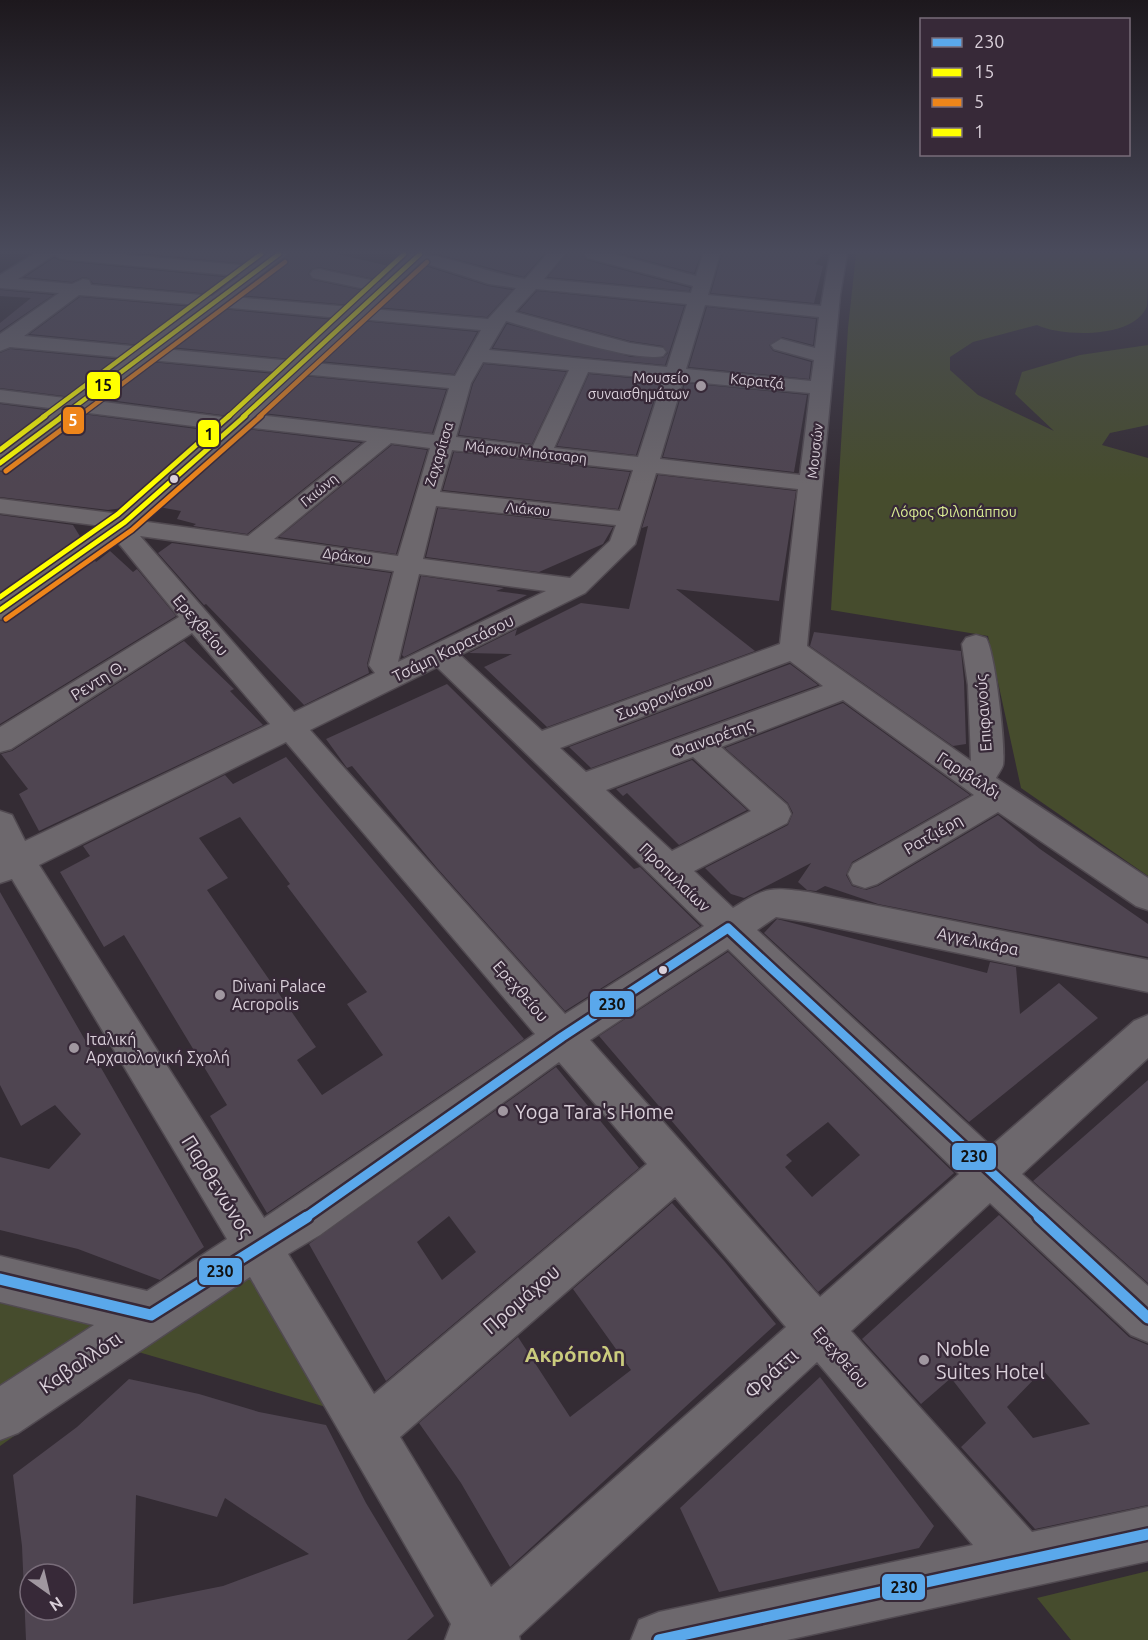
<svg xmlns="http://www.w3.org/2000/svg" width="1148" height="1640" viewBox="0 0 1148 1640" font-family="Ubuntu,sans-serif">
<rect width="100%" height="100%" fill="#342c34"/>
<path fill="#464c2d" d="M856,254H1148C1148,269 1148,292 1147,306C1135,339 1062,337 1037,325L973,342L950,357V370L978,395L1054,431L1015,394L1022,372L1080,355L1148,345V425L1110,433L1102,445L1148,458V876L1021,788L988,636L831,610L848,328Z
M233,1239L326,1407L135,1351L0,1446V1256L152,1296Z
M1148,1571V1640H1071L1037,1598Z"/>
<path fill="#4f4551" fill-rule="evenodd" d="M146,254H264L250,264Z
M289,254H337L393,267L379,280L319,267L311,269L308,274L313,280L365,291L350,305L239,295Z
M437,254H544L524,277Z
M567,254H583L586,260L690,288L689,291L548,277Z
M623,254H701L694,273Z
M722,254H823L815,264L823,266L814,303L711,293Z
M54,258L61,261L233,278L211,294L93,283L89,278L83,277L72,282L25,277Z
M425,266L488,286L512,290L487,317L376,307L414,272Z
M0,290L53,295L0,331V323L31,298L0,296Z
M537,291L684,306L665,365L493,348L507,324L631,357L663,358L668,353L663,346L630,341L519,311Z
M80,297L193,307L141,345L30,334Z
M707,307L816,319L813,345L782,337L769,345L773,351L811,362L809,379L689,367Z
M221,309L335,320L291,359L170,347Z
M361,321L477,332L454,374L319,361Z
M10,349L122,360L72,397L0,388V353Z
M151,362L275,374L229,416L102,399Z
M484,364L566,372L532,444L459,435L473,384Z
M589,374L660,381L636,455L557,446Z
M303,376L446,390L432,433L263,413Z
M685,383L807,395L794,472L663,457Z
M0,404L52,411L0,449Z
M82,414L212,431L123,508L108,510L0,497V472L9,470Z
M246,429L361,443L247,534L193,526L196,524L177,519L181,511L159,507Z
M392,445L427,450L396,554L279,537Z
M454,452L630,472L618,509L443,490Z
M658,475L796,491L779,601L676,589L755,651L547,727L484,667L512,654L469,653L517,629L515,636L581,603L629,609L648,526L642,528Z
M438,508L613,527L603,544L539,572L426,557Z
M0,515L73,525L81,538L0,594Z
M172,543L391,573L367,664L369,673L304,705L206,604L204,605L158,553Z
M110,551L133,572L137,569L176,616L0,724V621L11,618L94,559L96,562Z
M421,576L504,588L496,591L527,595L404,657L402,655Z
M814,632L961,651L964,681L966,744L953,746L810,646Z
M184,641L234,689L230,691L263,725L39,831L19,794L28,789L1,754L12,751Z
M790,664L818,685L591,768L569,747Z
M447,684L634,869L640,867L700,926L565,1011L437,868L352,766L347,768L326,739Z
M843,703L970,795L852,862L846,875L852,886L866,890L878,886L998,815L1040,849L1148,924V957L878,904L825,886L816,891L807,890L798,882L811,863L744,898L731,894L705,868L788,825L793,813L788,803L725,748Z
M286,757L524,1039L267,1213L210,1116L227,1105L143,966L124,935L104,947L60,872L90,856L83,846L225,775L233,784ZM240,817L290,884L287,886L367,992L347,1004L383,1055L322,1095L297,1060L316,1047L207,890L228,878L199,838Z
M692,760L747,810L679,845L627,793L623,796L616,789Z
M0,892L204,1247L160,1280L78,1249L0,1230V1157L49,1169L81,1134L55,1105L21,1126L0,1085Z
M777,919L987,973L990,962L1016,967L1020,1014L1059,983L1098,1018L969,1122L764,933Z
M728,952L954,1173L818,1292L599,1036ZM828,1122L860,1155L812,1197L785,1167L792,1161L786,1155Z
M556,1067L639,1168L386,1381L309,1244ZM449,1216L476,1252L442,1280L417,1242Z
M1148,1080V1283L1033,1181Z
M672,1203L725,1262L776,1324L510,1567L461,1483L419,1423L518,1337L570,1417L631,1370L573,1289Z
M999,1215L1129,1337L1148,1345V1505L1035,1529L961,1447L986,1423L951,1378L921,1404L862,1339ZM1043,1370L1090,1424L1033,1438L1007,1407Z
M820,1377L934,1526L919,1548L719,1592L680,1508Z
M129,1379L199,1394L259,1412L326,1425L366,1503L434,1616L407,1640H26L22,1546L13,1475L77,1427ZM136,1495L217,1517L225,1498L309,1554L223,1586L133,1604ZM30,1574H66V1610H30Z"/>
<g fill="none" stroke-linecap="round" stroke-linejoin="round">
<g stroke="#514a51" stroke-width="3">
<path id="minor" d="M34,254H119L251,266L268,254H287L233,297L351,307L370,290L313,278L310,274L313,270L319,269L380,282L410,254C449,254 486,273 525,279L547,254H565L544,279L691,293L693,286L587,258L585,254H614L696,276L703,254H720L708,295L821,306L830,254H847L840,295L807,646L971,761L968,685L962,644L966,638L976,635L986,638C995,652 1006,748 1003,765C1002,769 998,774 996,778L1148,878V910L1136,906L998,812L877,884L865,888L853,884L848,874L853,864L974,795L843,700L721,747L787,805L791,814L787,823L694,871L733,908C767,887 769,887 808,892L1148,960V992L808,922L776,917L757,930L991,1146L1134,1021L1148,1015V1058L1022,1174L1148,1286V1342L1131,1335L990,1203L851,1331L1032,1532L1148,1507V1561L787,1640H631L639,1620L659,1612L973,1545L817,1362L519,1636L520,1640H445L451,1624L250,1277L18,1433L0,1440V1386L94,1325L0,1302V1256L147,1291L227,1239L12,879L0,883V811L12,815L25,841L270,724L192,633L11,749L0,752V727L179,617L116,540L10,616L0,619V597L102,526L0,513V499L120,514L217,429L81,412L8,468L0,470V452L58,409L0,402V390L73,399L128,358L10,347L0,351V334L59,293L0,288V275ZM54,255L61,259L239,276L212,296L91,285L89,280L83,279L72,284L18,279ZM421,262L489,284L516,288L488,319L371,309ZM536,289L687,304L667,367L489,350L506,321C540,331 634,363 663,356L666,352L663,348L630,343L515,312ZM79,295L199,305L142,347L24,336ZM705,305L819,317L815,348L781,339L771,345L774,349L814,360L811,381L686,369ZM220,307L340,318L292,361L164,349ZM360,319L481,330L455,376L314,363ZM150,360L280,372L230,418L96,401ZM483,362L569,370L533,446L456,437L471,383ZM588,372L663,379L638,457L554,448ZM302,374L449,388L434,435L258,415ZM683,381L810,393L800,475L660,459ZM245,427L367,441L248,536L140,521ZM391,443L430,448L398,556L274,539ZM452,450L633,470L620,511L440,492ZM656,473L798,489L780,644L542,731L460,655L585,593L635,544ZM436,506L616,525L610,541L570,578L423,559ZM140,536L394,571L369,665L375,673L294,712ZM419,574L546,591L398,662ZM790,661L823,686L586,772L560,748ZM437,667L704,926L565,1014L310,730ZM286,742L535,1034L264,1218L39,865ZM693,757L751,811L672,851L606,790ZM728,949L959,1174L820,1297L590,1040ZM559,1062L647,1164L374,1394L288,1254L320,1235ZM675,1197L786,1327L491,1587L400,1437Z"/>
</g>
<use href="#minor" fill="#6d686d" fill-rule="evenodd"/>
<g stroke="#372938" stroke-width="14">
<path id="bus-1-far1" d="M305,1218L562,1037L728,928L1041,1218"/>
</g>
<g stroke="#372938" stroke-width="16">
<path id="bus-1" d="M1039,1217L1148,1318
M0,1279L151,1315L307,1217
M659,1640L1148,1534"/>
</g>
<g stroke="#372938" stroke-width="7">
<path id="bus-2-far1" d="M61,417L279,254
M243,417L420,254"/>
</g>
<g stroke="#372938" stroke-width="8">
<path id="bus-2" d="M0,463L63,416
M0,610L125,522L245,416"/>
</g>
<g stroke="#372938" stroke-width="7">
<path id="bus-3-far1" d="M78,417L285,262
M259,417L427,262"/>
</g>
<g stroke="#372938" stroke-width="8">
<path id="bus-3" d="M6,471L80,416
M6,619L132,530L261,416"/>
</g>
<g stroke="#372938" stroke-width="7">
<path id="bus-4-far1" d="M43,417L261,254
M228,417L404,254"/>
</g>
<g stroke="#372938" stroke-width="8">
<path id="bus-4" d="M0,450L45,416
M0,597L118,514L229,416"/>
</g>
<use href="#bus-1-far1" stroke="#5aa8eb" stroke-width="9"/>
<use href="#bus-1" stroke="#5aa8eb" stroke-width="11"/>
<use href="#bus-2-far1" stroke="#ff0" stroke-width="4.5"/>
<use href="#bus-2" stroke="#ff0" stroke-width="5"/>
<use href="#bus-3-far1" stroke="#ee851a" stroke-width="4.5"/>
<use href="#bus-3" stroke="#ee851a" stroke-width="5"/>
<use href="#bus-4-far1" stroke="#ff0" stroke-width="4.5"/>
<use href="#bus-4" stroke="#ff0" stroke-width="5"/>
</g>
<linearGradient id="sky" x2="0" y2="1"><stop stop-color="#1d181d"/><stop offset="0.52" stop-color="#4a4b5c"/><stop offset="1" stop-color="#4a4b5c" stop-opacity="0"/></linearGradient>
<rect width="1148" height="484" fill="url(#sky)"/>
<g fill="#a097a0" stroke="#372938" stroke-width="2">
<circle cx="701" cy="386" r="6"/>
<circle cx="220" cy="995" r="6"/>
<circle cx="74" cy="1048" r="6"/>
<circle cx="503" cy="1111" r="6"/>
<circle cx="924" cy="1360" r="6"/>
</g>
<g fill="#dad0da" stroke="#372938" stroke-width="2">
<circle cx="174" cy="479" r="5"/>
<circle cx="663" cy="970" r="5"/>
</g>
<g text-anchor="middle" dominant-baseline="central" stroke-width="4.5" stroke-linejoin="round" paint-order="stroke">
<g font-size="14" fill="#dad0da" stroke="#372938" text-anchor="end">
<text x="689" y="378">Μουσείο<tspan x="689" dy="16">συναισθημάτων</tspan></text>
</g>
<g font-size="14" fill="#dad0da" stroke="#372938">
<text transform="translate(757 381) rotate(6)">Καρατζά</text>
<text transform="translate(815 451) rotate(-84)">Μουσών</text>
<text transform="translate(526 452) rotate(6)">Μάρκου Μπότσαρη</text>
<text transform="translate(439 454) rotate(-73)">Ζαχαρίτσα</text>
<text transform="translate(319 490) rotate(-39)">Γκιώνη</text>
<text transform="translate(528 509) rotate(6)">Λιάκου</text>
<text transform="translate(347 556) rotate(8)">Δράκου</text>
</g>
<g font-size="14" fill="#dbee94" stroke="#372938">
<text x="954" y="512">Λόφος Φιλοπάππου</text>
</g>
<g font-size="16" fill="#dad0da" stroke="#372938">
<text transform="translate(201 625) rotate(49)">Ερεχθείου</text>
<text transform="translate(453 648) rotate(-26)">Τσάμη Καρατάσου</text>
<text transform="translate(98 680) rotate(-32)">Ρεντη Θ.</text>
<text transform="translate(664 697) rotate(-21)">Σωφρονίσκου</text>
<text transform="translate(983 713) rotate(-94)">Επιφανούς</text>
<text transform="translate(712 738) rotate(-20)">Φαιναρέτης</text>
<text transform="translate(969 775) rotate(33)">Γαριβάλδι</text>
<text transform="translate(933 834) rotate(-30)">Ρατζιέρη</text>
<text transform="translate(675 877) rotate(44)">Προπυλαίων</text>
<text transform="translate(978 941) rotate(12)">Αγγελικάρα</text>
<text transform="translate(521 991) rotate(49)">Ερεχθείου</text>
<text transform="translate(841 1357) rotate(49)">Ερεχθείου</text>
</g>
<g font-size="16" fill="#dad0da" stroke="#372938" text-anchor="start">
<text x="232" y="986">Divani Palace<tspan x="232" dy="18">Acropolis</tspan></text>
<text x="86" y="1039">Ιταλική<tspan x="86" dy="18">Αρχαιολογική Σχολή</tspan></text>
</g>
<g font-size="20" fill="#dad0da" stroke="#372938" text-anchor="start">
<text x="515" y="1111">Yoga Tara's Home</text>
<text x="936" y="1348">Noble<tspan x="936" dy="23">Suites Hotel</tspan></text>
</g>
<g font-size="20" fill="#dad0da" stroke="#372938">
<text transform="translate(218 1186) rotate(58)">Παρθενώνος</text>
<text transform="translate(521 1299) rotate(-41)">Προμάχου</text>
<text transform="translate(80 1362) rotate(-34)">Καβαλλότι</text>
<text transform="translate(771 1373) rotate(-42)">Φράττι</text>
</g>
<g font-size="21" font-weight="bold" fill="#cacb7d" stroke="#372938">
<text x="575" y="1354">Ακρόπολη</text>
</g>
</g>
<g stroke="#372938" stroke-width="2">
<rect x="86" y="371" width="35" height="29" rx="6" fill="#ff0"/>
<rect x="62" y="406" width="23" height="29" rx="6" fill="#ee851a"/>
<rect x="197" y="419" width="23" height="29" rx="6" fill="#ff0"/>
<rect x="589" y="990" width="46" height="28" rx="6" fill="#5aa8eb"/>
<rect x="951" y="1142" width="46" height="29" rx="6" fill="#5aa8eb"/>
<rect x="198" y="1257" width="45" height="29" rx="6" fill="#5aa8eb"/>
<rect x="881" y="1573" width="45" height="28" rx="6" fill="#5aa8eb"/>
</g>
<g font-size="16" text-anchor="middle" font-weight="bold" fill="#fff">
<text x="73" y="426">5</text>
</g>
<g font-size="16" text-anchor="middle" font-weight="bold" fill="#111">
<text x="103" y="391">15</text>
<text x="209" y="440">1</text>
<text x="612" y="1010">230</text>
<text x="974" y="1162">230</text>
<text x="220" y="1277">230</text>
<text x="904" y="1593">230</text>
</g>
<rect x="920" y="18" width="210" height="138" fill="#372938" stroke="#786c79" stroke-width="1.5"/>
<rect x="932" y="38" width="30" height="9" fill="#5aa8eb" stroke="#786c79" stroke-width="1.5"/>
<text x="974" y="48" font-size="18" fill="#dad0da">230</text>
<rect x="932" y="68" width="30" height="9" fill="#ffff00" stroke="#786c79" stroke-width="1.5"/>
<text x="974" y="78" font-size="18" fill="#dad0da">15</text>
<rect x="932" y="98" width="30" height="9" fill="#ee851a" stroke="#786c79" stroke-width="1.5"/>
<text x="974" y="108" font-size="18" fill="#dad0da">5</text>
<rect x="932" y="128" width="30" height="9" fill="#ffff00" stroke="#786c79" stroke-width="1.5"/>
<text x="974" y="138" font-size="18" fill="#dad0da">1</text>
<g transform="translate(48 1592) rotate(146)"><circle r="28" fill="#372938" stroke="#786c79" stroke-width="1.5"/>
<path d="M0-4.5L10 22L0 15L-10 22Z" fill="#a097a0"/>
<text y="-9" font-size="16" font-weight="bold" text-anchor="middle" fill="#dad0da">N</text>
</g>
</svg>
